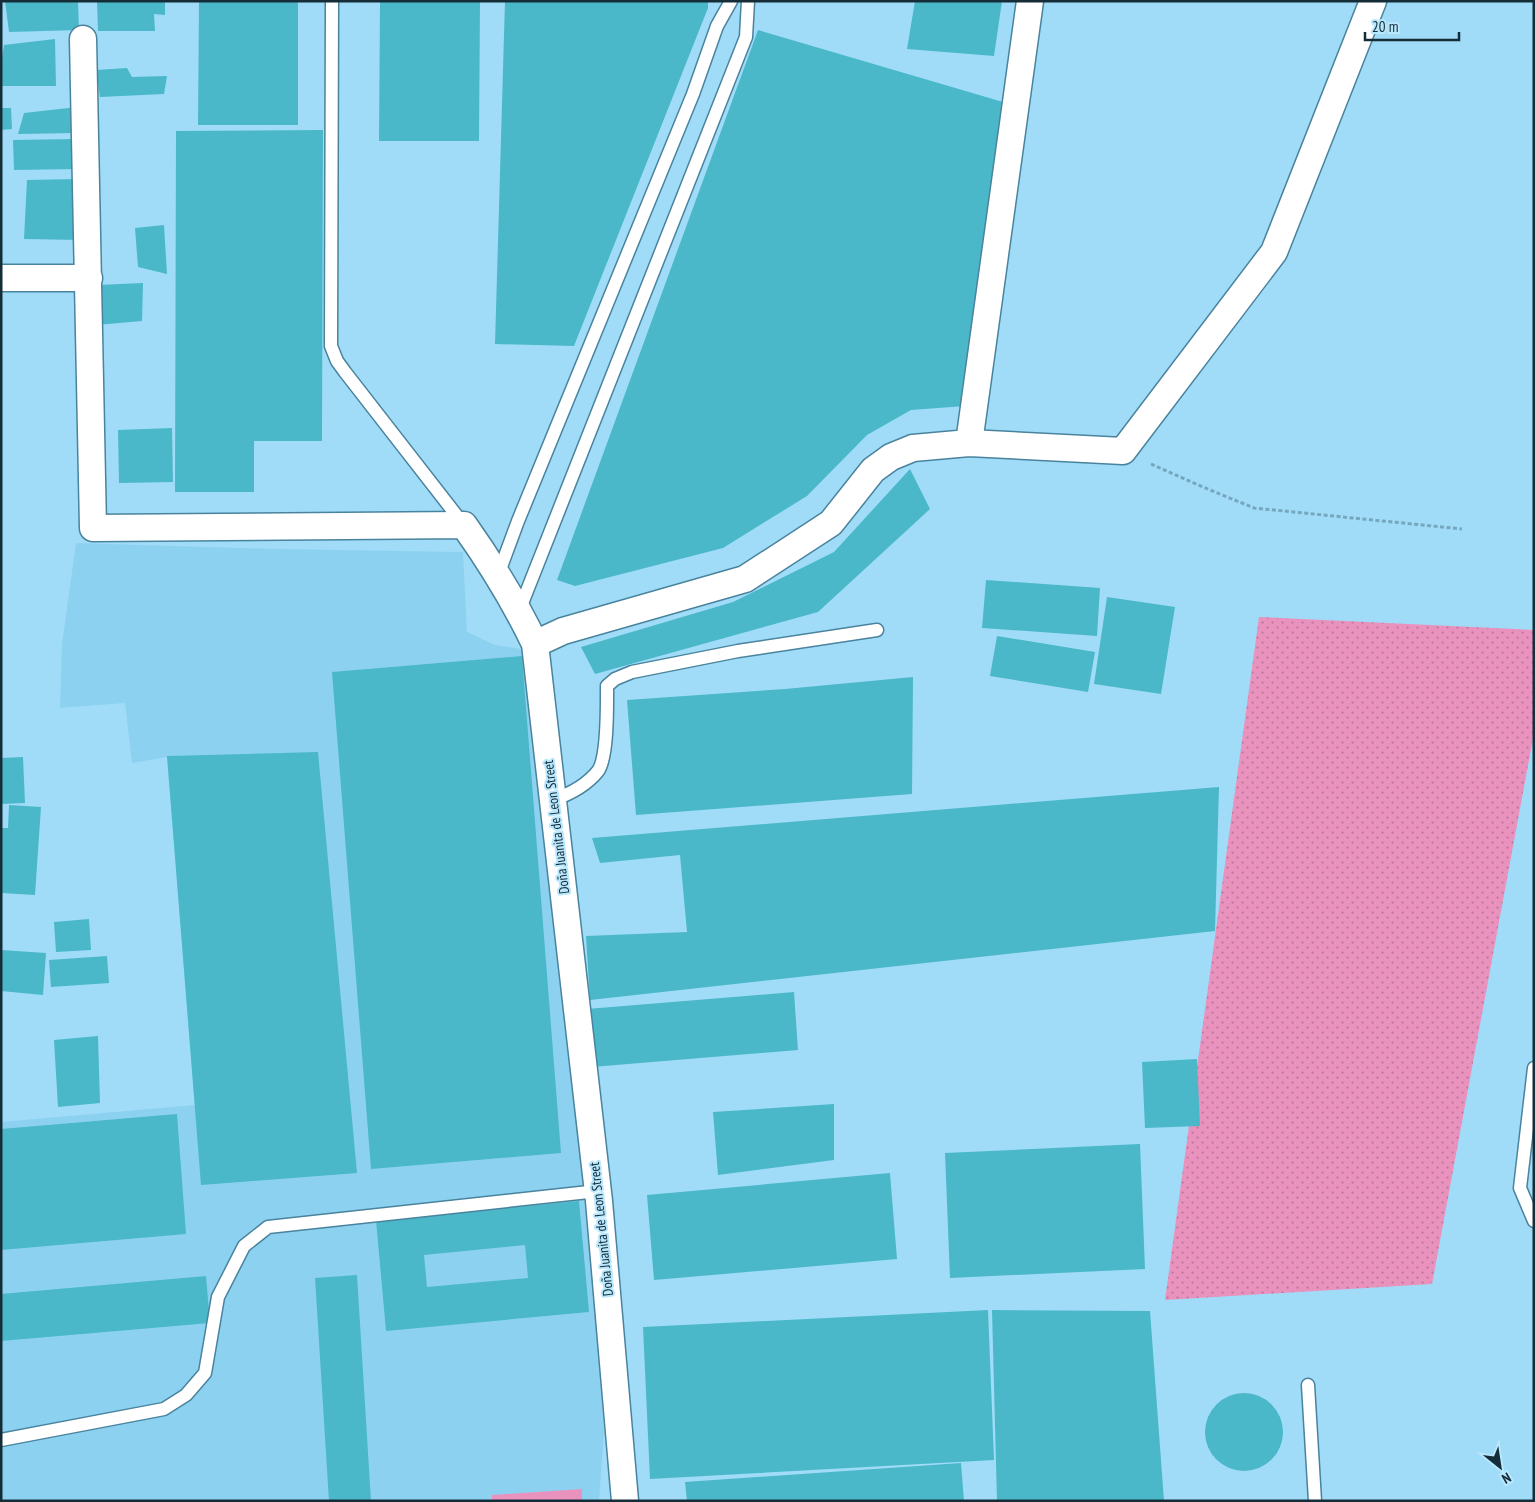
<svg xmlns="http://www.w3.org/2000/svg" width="1535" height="1502" viewBox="0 0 1535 1502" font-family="'PT Sans Narrow',sans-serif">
<defs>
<pattern id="park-dots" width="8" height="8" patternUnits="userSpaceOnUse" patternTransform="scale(1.25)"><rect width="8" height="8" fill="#ea92be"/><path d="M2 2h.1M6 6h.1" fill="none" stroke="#bc789b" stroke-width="1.8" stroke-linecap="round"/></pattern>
</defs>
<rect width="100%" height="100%" fill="#a0dcf8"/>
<path fill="#8dd1f1" d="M76,543L276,549L463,552L467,632L495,645L528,650L597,1326L604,1432L599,1501H1V1122L195,1105L167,757L132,763L125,703L60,708L62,644Z"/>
<path fill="url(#park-dots)" d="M1259,617L1534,630V733L1432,1284L1165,1300Z"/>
<path fill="#ea92be" d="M582,1489V1501H492V1495Z"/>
<path fill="#4ab8c9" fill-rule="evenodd" d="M5,1H78L79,30L9,32Z
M97,1H165V15L154,14L155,31H98Z
M199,1H298V125H198Z
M380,1H480L479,141H379Z
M505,1H708V8L574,346L495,344Z
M915,1H1002L994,56L907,49Z
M758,30L1003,102L965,406L911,410L867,435L807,496L723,548L575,586L557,580Z
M55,39L56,86H1V65L4,45Z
M127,68L132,77L167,76L164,94L100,97L96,70Z
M77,107L76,133L18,134L24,113Z
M1,108H11L12,129L1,130Z
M323,130L322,441H254V492H175L176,131Z
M75,139L78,169L14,170L13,140Z
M77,179L81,240L24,239L27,180Z
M164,225L167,274L138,267L135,228Z
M143,283L142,321L97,325L98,285Z
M172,428L173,482L119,483L118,430Z
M910,469L930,509L818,612L595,674L581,647L733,602L834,552Z
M986,580L1100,588L1097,636L982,628Z
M1107,597L1175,607L1161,694L1094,684Z
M997,636L1095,652L1088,692L990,676Z
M522,656L561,1153L371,1169L332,672Z
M913,677L912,794L636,815L627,700L785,689Z
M318,752L357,1173L201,1185L167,756Z
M23,757L25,803L1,804V758Z
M1219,787L1215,931L590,1000L586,936L687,932L680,855L600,863L592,838Z
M9,805L41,807L35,895L1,893V828H8Z
M89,919L91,950L56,952L54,922Z
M1,950L46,953L43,995L1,991Z
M107,956L109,983L51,987L49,960Z
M794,992L798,1050L592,1067L587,1009Z
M98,1036L100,1103L58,1107L54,1040Z
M1197,1059L1200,1126L1145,1128L1142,1062Z
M834,1104V1160L718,1175L713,1112Z
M177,1114L186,1234L1,1250V1129Z
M1140,1144L1145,1269L950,1278L945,1153Z
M890,1173L897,1259L654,1280L647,1195Z
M579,1201L589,1312L386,1331L376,1220ZM525,1245L528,1278L427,1287L424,1255Z
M357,1275L371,1501H329L315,1278Z
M206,1276L210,1323L1,1341V1294Z
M988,1310L994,1460L650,1479L643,1327Z
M992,1310L1150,1311L1164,1501H997Z
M1205 1432a39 39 0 1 1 78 0a39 39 0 1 1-78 0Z
M961,1463L964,1501H687L685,1482Z"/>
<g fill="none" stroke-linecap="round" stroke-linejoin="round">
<g stroke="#49839d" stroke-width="15">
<path id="service" d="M332,1L331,346L337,361L345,372L464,525
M498,575L518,521L693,94L717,26L731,1
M519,611L746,37L748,1
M553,800C570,794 586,786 598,771C608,757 607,705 607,686L615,679L632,672L738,651L877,630
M1534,1068L1520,1188L1534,1221
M1308,1385L1315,1501
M1,1440L164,1409L186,1395L205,1373L218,1297L244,1246L268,1227L598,1191"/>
</g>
<g stroke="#49839d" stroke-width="29">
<path id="minor" d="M83,39L93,528L464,525C491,563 515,602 535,644
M1,278H89
M969,443L1030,1
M625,1501L599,1201L535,644L563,631L745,579L831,523L873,470L891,457L913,448L969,443L1123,451L1274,252L1373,1"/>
</g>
<path stroke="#76a7be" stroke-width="3" stroke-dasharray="4 2.5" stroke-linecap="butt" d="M1151,464L1203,487L1254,508L1462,529"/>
<use href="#service" stroke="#fff" stroke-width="12"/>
<use href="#minor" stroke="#fff" stroke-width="26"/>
</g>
<g text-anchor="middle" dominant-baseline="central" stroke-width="4" stroke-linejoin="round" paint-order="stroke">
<g font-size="14" fill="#142d38" stroke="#b8e7fe">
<text transform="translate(556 827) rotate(-97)">Doña Juanita de Leon Street</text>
<text transform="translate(601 1229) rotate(-96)">Doña Juanita de Leon Street</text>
</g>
</g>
<rect width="1535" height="1502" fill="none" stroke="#142d38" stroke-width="5"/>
<g transform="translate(1500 1467) rotate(150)" stroke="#b8e7fe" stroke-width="4" paint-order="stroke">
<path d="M0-4L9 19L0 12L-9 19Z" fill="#142d38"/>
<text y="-8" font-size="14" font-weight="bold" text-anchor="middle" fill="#142d38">N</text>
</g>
<path d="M1365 32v8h94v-8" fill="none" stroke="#142d38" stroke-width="2.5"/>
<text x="1372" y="32" font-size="15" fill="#142d38" stroke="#b8e7fe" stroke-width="4" paint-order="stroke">20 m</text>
</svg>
